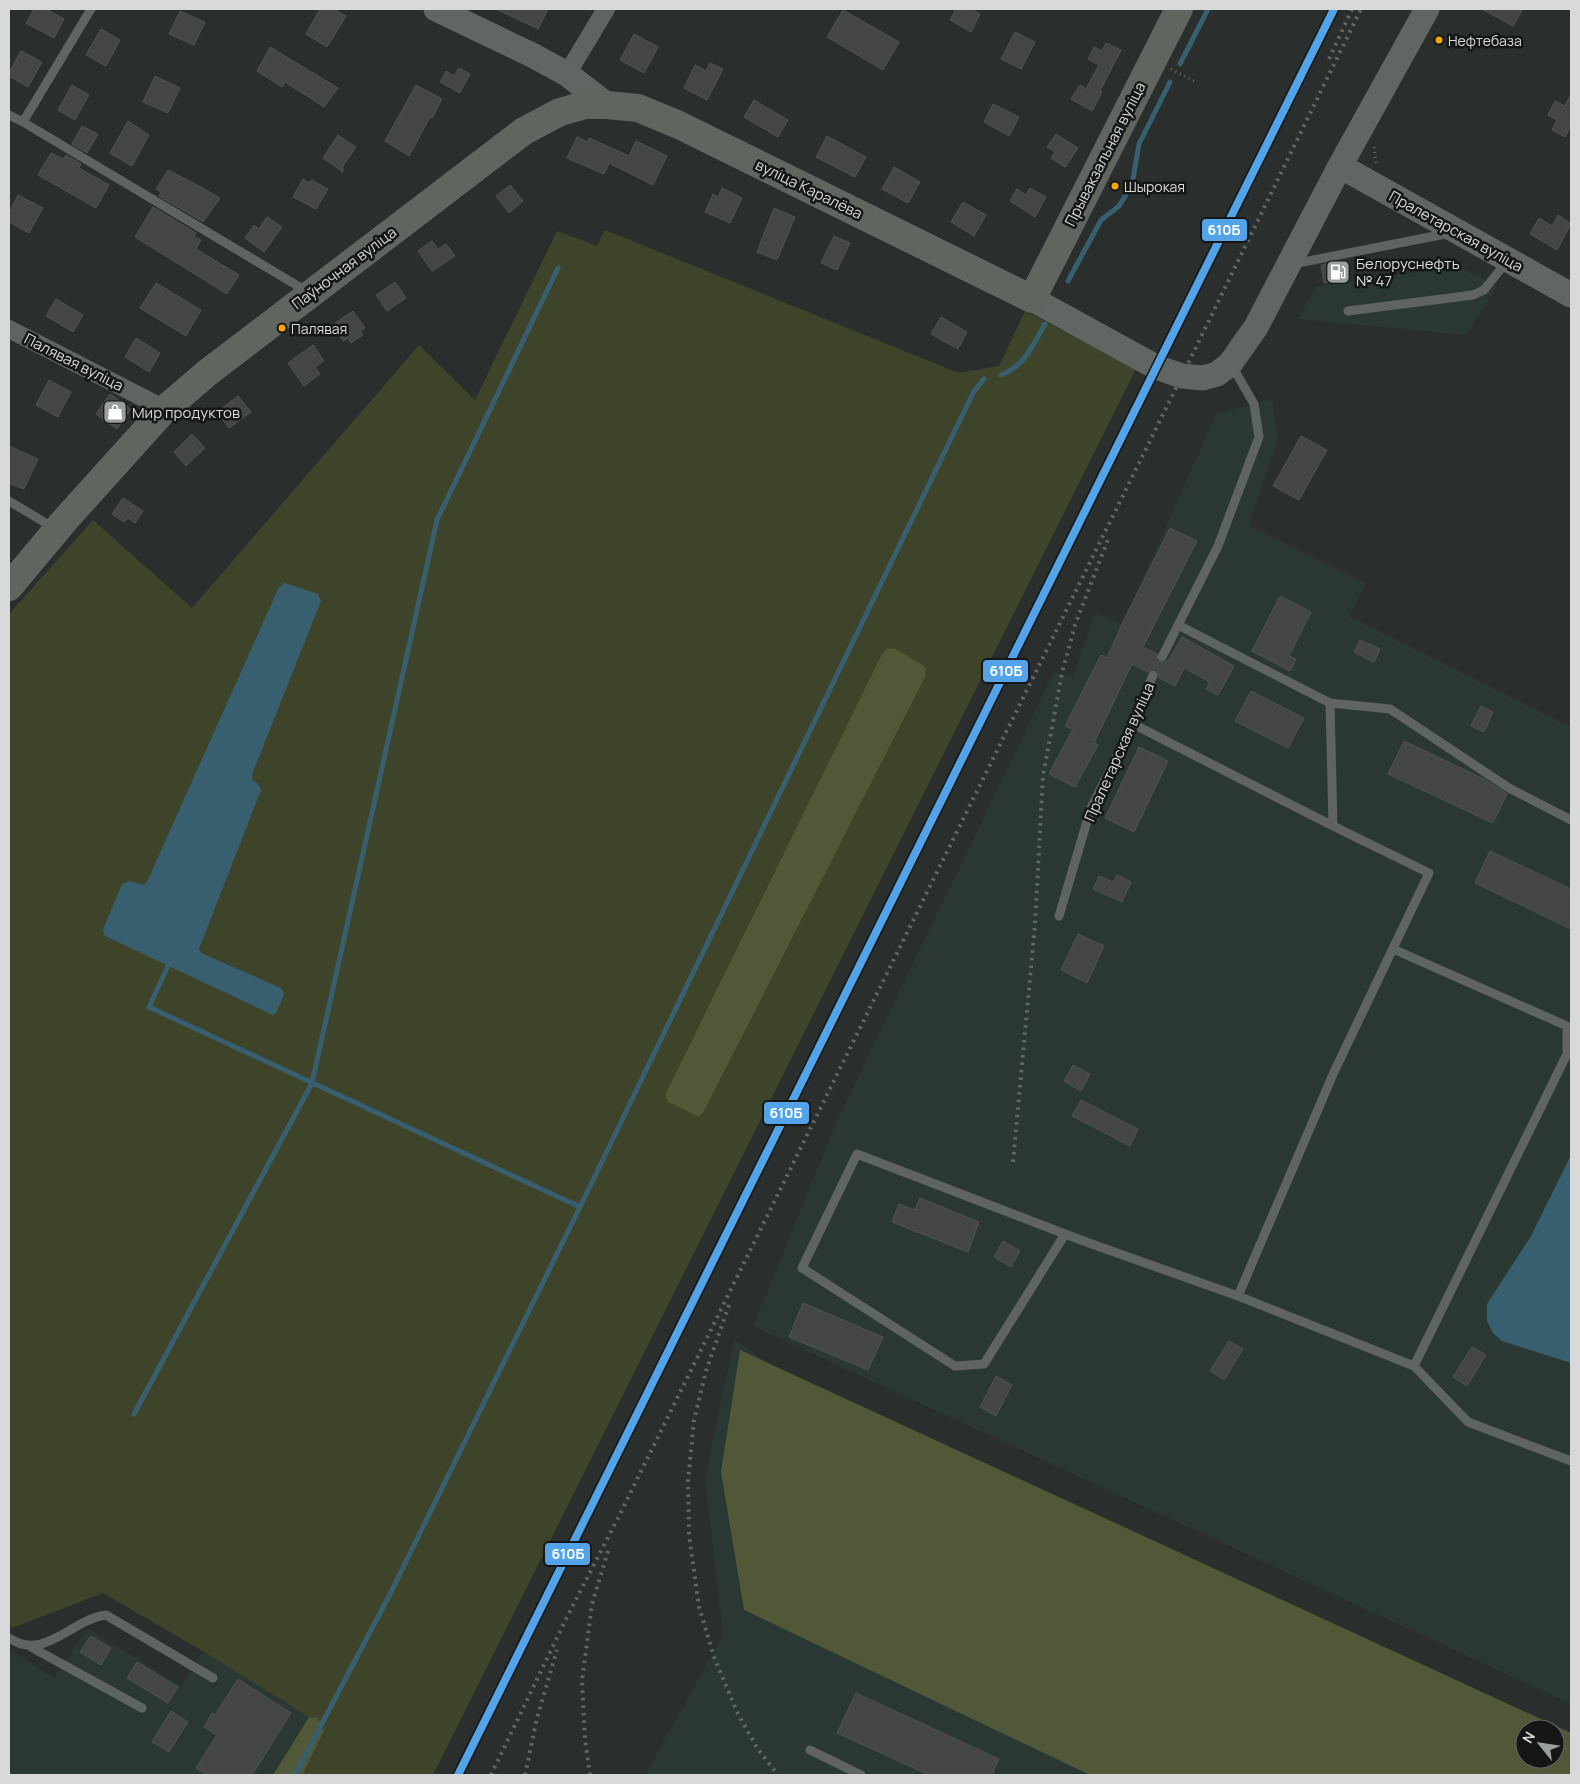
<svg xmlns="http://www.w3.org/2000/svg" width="1580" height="1784" viewBox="0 0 1580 1784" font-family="Manrope,sans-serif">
<rect width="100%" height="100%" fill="#2a2e2c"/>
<path fill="#2b3733" d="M1458,266L1497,287L1466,335L1298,319L1316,287Z
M1272,399L1278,440L1249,525L1366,583L1349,616L1571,727V1704L753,1326L838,1118L1054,672L1073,677L1095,612L1122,624L1216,414Z
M734,1339L805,1390L1525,1729V1759H1555L1571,1750V1775H645L723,1635L705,1479Z
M88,1628L181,1686L204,1652L309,1717L273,1775H9V1649L54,1678Z"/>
<path fill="#3e442a" d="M605,230L959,373L999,366L1025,311L1136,369L433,1775H273L309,1717L204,1652L103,1593L12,1628L9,1626V614L93,520L192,608L419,345L475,400L557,231L597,246Z"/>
<path fill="#505838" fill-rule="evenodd" d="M894,648L923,665L926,669L925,677L704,1111L701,1115L697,1116L668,1102L666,1098V1093L882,654L887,649Z
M740,1350L1571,1733V1775H1090L744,1610L721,1472ZM1525,1729H1555V1759H1525Z
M309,1717L318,1718L324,1731L302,1775H273Z"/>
<path fill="#385f70" d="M285,583L318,594L321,601L253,772L252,780L258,784L261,790L199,949L201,953L281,988L284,994L276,1013L273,1015L105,936L103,930L122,884L129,881L144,885L147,882L279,587Z
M1571,1155V1363L1502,1341L1493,1333L1487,1321V1304L1531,1236Z"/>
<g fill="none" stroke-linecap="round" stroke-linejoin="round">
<path stroke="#385f70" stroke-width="5" d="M1180,64L1208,9
M1068,281L1101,220L1119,206L1132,185L1139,144L1170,82
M1001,375C1026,365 1032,346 1045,324
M168,966L149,1007L580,1207
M134,1414L312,1083L437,520L558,268
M295,1775L390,1594L580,1207L974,391L984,379"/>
</g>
<path fill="#434645" stroke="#505352" d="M34,9H46L64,19L54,38L26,23Z
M320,9H334L346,16L327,47L306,34Z
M496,9H548L538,29Z
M956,9H970L980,14L971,32L950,20Z
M1482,9H1523L1513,26Z
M843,10L899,42L883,70L827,37Z
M180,11L205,22L194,45L169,34Z
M101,29L120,40L106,66L86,55Z
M1015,32L1035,42L1021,69L1001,59Z
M634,34L658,47L644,73L620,60Z
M1106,43L1121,50L1100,91L1102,92L1092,111L1071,99L1080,85L1086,89L1099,65L1088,59L1094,47L1102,51Z
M270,47L338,88L324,107L285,82L282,87L257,71Z
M21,51L42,62L28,87L9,76V73Z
M710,63L723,69L707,100L684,88L695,65L706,71Z
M459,68L470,74L460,93L440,82L446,71L454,76Z
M155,76L180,88L168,113L143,102Z
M72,85L89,95L75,120L58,110Z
M416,85L442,99L432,118L430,117L409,156L385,141Z
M1571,94V128L1570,127L1565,137L1552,130L1557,120L1548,115L1555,101L1565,106Z
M754,100L788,120L778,137L744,117Z
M993,104L1019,117L1009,136L984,122Z
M128,121L149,135L132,166L110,153Z
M82,126L98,134L87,153L72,144Z
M1056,134L1078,148L1065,167L1051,158L1055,152L1047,147Z
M338,135L356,147L343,166V172L323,158Z
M827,136L866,157L855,177L816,157Z
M577,137L588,142L589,138L629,156L636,141L667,156L653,185L609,163L604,174L567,158Z
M51,153L63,159L66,155L81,164L79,168L109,185L96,208L38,175Z
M894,167L920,182L908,203L882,189Z
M168,170L197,185L220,198L203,222L159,196L161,192L156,189Z
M303,179L309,183L311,180L328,189L316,209L293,197Z
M510,185L523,201L509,213L496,196Z
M722,188L742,198L730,223L705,212L713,194L718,197Z
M1030,188L1046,197L1035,217L1010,201L1017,189L1026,195Z
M18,195L43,208L29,233L9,222V213Z
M963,202L986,215L974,236L951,222Z
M153,207L196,233L194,236L201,240L196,249L239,275L227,294L135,237Z
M774,208L795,217L777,260L757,252Z
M1558,215L1571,224L1557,250L1530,234L1539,218L1552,226Z
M267,217L282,227L264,252L245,238L254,225L259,229Z
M834,236L850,243L837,270L821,263Z
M432,241L438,249L446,244L455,256L432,271L418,251Z
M1344,261L1347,280L1324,283L1321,265Z
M395,282L406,298L387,311L376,295Z
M156,283L201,310L186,336L140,308Z
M56,299L83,315L73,332L46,316Z
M353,311L365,328L360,331L363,335L351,343L348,338L343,341L332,325Z
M941,317L967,332L958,349L931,334Z
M136,338L160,353L149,372L125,357Z
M313,345L324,361L315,367L320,374L304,386L288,363Z
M49,380L71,392L58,417L36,405Z
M110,394L131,409L117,429L96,414Z
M238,396L251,412L229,428L217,412Z
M192,434L205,448L186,466L174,452Z
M1301,436L1327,450L1299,500L1273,486Z
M9,446L38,459L24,489L9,483Z
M123,498L143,511L135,523L128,518L124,522L112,514Z
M1170,528L1197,541L1143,647L1157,654V661L1163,663L1168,660H1169L1182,637L1234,666L1218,695L1206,689L1210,682L1184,668L1175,686L1159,678V674L1156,669H1152L1148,672L1132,664L1094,743L1098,745L1075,787L1049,774L1073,729L1065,726L1101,655L1107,658L1122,624Z
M1280,596L1311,612L1289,656L1296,659L1290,671L1252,651Z
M1360,640L1380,649L1374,662L1354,652Z
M1251,691L1304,718L1288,748L1235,721Z
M1481,706L1493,712L1484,732L1471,726Z
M1404,741L1486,780L1507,794L1493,823L1388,774Z
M1139,747L1168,761L1134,832L1105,818Z
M1490,851L1571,889V929L1475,883Z
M1117,875L1131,882L1122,902L1093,889L1099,876L1113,882Z
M1078,934L1104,946L1087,983L1061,970Z
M1073,1065L1090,1074L1081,1091L1064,1081Z
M1081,1100L1138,1129L1130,1146L1072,1116Z
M920,1198L979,1222L968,1252L892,1222L899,1204L915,1210Z
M1003,1241L1020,1251L1011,1267L994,1257Z
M803,1303L883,1337L868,1370L789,1337Z
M1229,1341L1243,1349L1224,1380L1210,1371Z
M1472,1347L1486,1355L1467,1386L1453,1377Z
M996,1376L1012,1385L996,1416L980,1407Z
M91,1636L111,1648L101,1665L80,1652Z
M137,1662L178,1687L168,1703L127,1678Z
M238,1679L291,1713L252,1775H207L196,1768L217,1735L204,1727L212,1713L215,1715Z
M856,1693L999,1759L992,1775H929L837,1733Z
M171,1711L188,1722L169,1752L152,1742Z"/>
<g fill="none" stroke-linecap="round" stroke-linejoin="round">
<path stroke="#646865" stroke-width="3" stroke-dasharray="1 4" stroke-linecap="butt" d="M1171,69L1194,81
M1374,147L1376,163"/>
<path stroke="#606460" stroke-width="9" d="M91,9L23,122L308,292
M9,115L23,122
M1293,264L1450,233
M1348,311L1473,295L1484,290L1508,260
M9,501L54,528
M1178,625L1330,703L1333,826
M1162,657L1218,546L1259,437L1254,404L1231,364
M1330,703L1390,709L1509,788L1571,820
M1059,916L1091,808L1133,724L1153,675
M1065,1234L984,1364L955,1366L802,1268L857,1154L1065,1234L1089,1243L1238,1296L1334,1072L1429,873L1333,826L1133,724
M1238,1296L1414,1366L1567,1054V1026L1393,949
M1414,1366L1468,1422L1571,1461
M9,1638C44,1662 72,1619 106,1615L213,1678
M31,1647L142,1708
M810,1750L861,1775"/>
<path stroke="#606460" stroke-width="18" d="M567,74L606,9
M9,329L165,409"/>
<path stroke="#616662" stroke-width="25" d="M436,9L532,55L567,74L607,105
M1340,166L1571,295
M1032,299L1156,367L1182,376L1203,378L1217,374L1230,364L1256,327L1340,166L1427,9"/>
<path stroke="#606560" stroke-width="28" d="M9,587L65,520L165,409L207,373L524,131L560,112L585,105H607L638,108L679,125L1032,299L1179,9"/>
<path stroke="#636764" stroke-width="4" stroke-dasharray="2.5 5" stroke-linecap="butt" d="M1329,59L1352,9
M1013,1162L1035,924L1043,776L1062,673L1075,625L1109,537
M729,1305L706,1371L694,1420L688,1481L689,1535L699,1607L714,1657L737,1712L757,1748L778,1775
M491,1775L567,1617L616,1522L1182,376L1361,9
M525,1775L537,1718L557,1650
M590,1775L585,1739L582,1681L592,1604L609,1548"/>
<g stroke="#141716" stroke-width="11">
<path id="rail-1" d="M458,1775L1334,9"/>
</g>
<use href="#rail-1" stroke="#53a3e8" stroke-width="8"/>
</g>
<defs>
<g id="fuel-square" transform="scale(1.25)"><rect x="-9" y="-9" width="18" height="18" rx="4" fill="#9a9e9c" stroke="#141716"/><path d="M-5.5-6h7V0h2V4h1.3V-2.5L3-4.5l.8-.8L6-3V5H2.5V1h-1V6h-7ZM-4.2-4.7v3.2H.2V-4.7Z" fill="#fff"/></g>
<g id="shop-square" transform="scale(1.25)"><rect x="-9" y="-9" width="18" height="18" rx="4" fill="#9a9e9c" stroke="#141716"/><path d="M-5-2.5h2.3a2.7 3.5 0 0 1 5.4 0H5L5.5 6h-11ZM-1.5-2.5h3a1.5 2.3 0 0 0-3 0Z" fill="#fff"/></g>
</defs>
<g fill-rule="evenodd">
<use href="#fuel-square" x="1338" y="272"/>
<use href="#shop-square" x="115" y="412"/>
</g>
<g fill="#f7a600" stroke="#141716" stroke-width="2">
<circle cx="1439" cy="40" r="4.5"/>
<circle cx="1115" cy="186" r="4.5"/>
<circle cx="282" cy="328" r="4.5"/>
</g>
<g text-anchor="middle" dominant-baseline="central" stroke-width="5" stroke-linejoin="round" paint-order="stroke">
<g font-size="14" fill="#d7dad9" stroke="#141716" text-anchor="start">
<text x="1448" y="40">Нефтебаза</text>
<text x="1124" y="186">Шырокая</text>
<text x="291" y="328">Палявая</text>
</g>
<g font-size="15" fill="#d7dad9" stroke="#141716">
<text transform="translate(1105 154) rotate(-63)">Прывакзальная вуліца</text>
<text transform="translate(809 189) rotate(26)">вуліца Каралёва</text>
<text transform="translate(1456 231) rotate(29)">Пралетарская вуліца</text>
<text transform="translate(344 268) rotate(-37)">Паўночная вуліца</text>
<text transform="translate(74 362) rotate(27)">Палявая вуліца</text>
<text transform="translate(1119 752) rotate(-66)">Пралетарская вуліца</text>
</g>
<g font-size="15" fill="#d7dad9" stroke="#141716" text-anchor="start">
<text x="1356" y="263">Белоруснефть<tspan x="1356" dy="17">№ 47</tspan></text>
<text x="132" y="412">Мир продуктов</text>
</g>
</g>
<g stroke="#141716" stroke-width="2">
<rect x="1201" y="218" width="47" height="24" rx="5" fill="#53a3e8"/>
<rect x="982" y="659" width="47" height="24" rx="5" fill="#53a3e8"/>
<rect x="763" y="1101" width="47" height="24" rx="5" fill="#53a3e8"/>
<rect x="544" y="1542" width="47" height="24" rx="5" fill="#53a3e8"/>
</g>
<g font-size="14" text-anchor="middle" font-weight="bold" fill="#fff">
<text x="1224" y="235">610Б</text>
<text x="1006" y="676">610Б</text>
<text x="786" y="1118">610Б</text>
<text x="568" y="1559">610Б</text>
</g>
<rect width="1580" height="1784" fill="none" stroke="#d7dad9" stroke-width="20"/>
<g transform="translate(1540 1744) rotate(300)"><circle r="24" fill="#141716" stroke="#626564"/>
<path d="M0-4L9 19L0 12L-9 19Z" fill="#9a9e9c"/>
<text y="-8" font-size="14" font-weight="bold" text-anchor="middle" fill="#d7dad9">N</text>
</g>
</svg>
